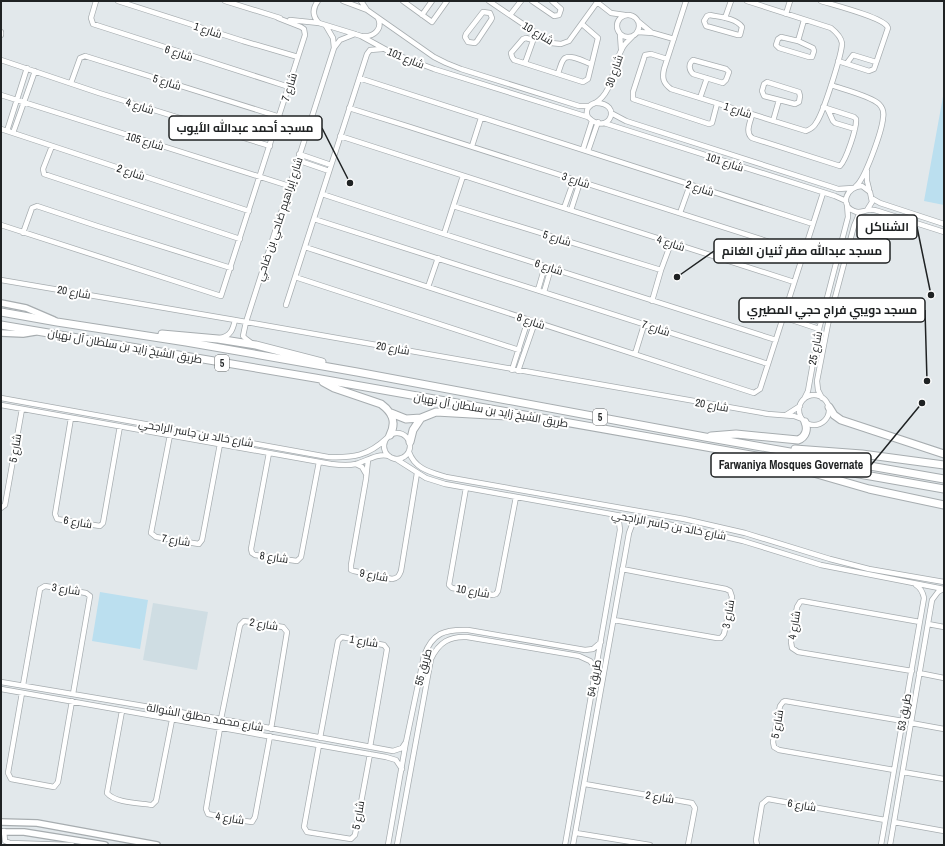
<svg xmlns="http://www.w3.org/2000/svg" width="945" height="846" viewBox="0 0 945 846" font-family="'Archivo Narrow',Cairo,sans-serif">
<rect width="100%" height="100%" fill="#e2e8eb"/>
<path fill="#cfdde3" d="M153,603L208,612L197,670L143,660Z"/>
<path fill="#bbdfef" d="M944,91V205L924,201Z
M100,592L148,600L140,649L92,641Z"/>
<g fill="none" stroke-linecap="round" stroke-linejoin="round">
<g stroke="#a7adb0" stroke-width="6">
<path id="minor" d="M96,1L91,18L93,24L289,87
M118,1L243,41L298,57
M225,1L280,18
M318,1C312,9 312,16 319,23
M343,1L367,10L434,57L446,63L461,69L579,106H590
M361,1L367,10
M403,1L432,22L447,1
M489,1L551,43L561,44L569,41L598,1
M532,1L554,16L559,15L561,9L552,1
M686,1L664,69C662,78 663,83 671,89L806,131C811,129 814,127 816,123C823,114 842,54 842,43C841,37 836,32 831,28L747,1
M821,1C834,5 881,17 887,26L888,28L874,69L869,71L838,61
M597,2L611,13L625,15
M483,12L490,13L492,18L491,20L477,41L475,43L468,42L465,37L466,34Z
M786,14L790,1
M617 26a11 11 0 1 1 22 0a11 11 0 1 1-22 0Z
M422,15L432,1
M510,15L521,1
M710,15C719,17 736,18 742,27L740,35H738L706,26L704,21L707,16Z
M725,18L731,1
M290,20L319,23L355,34L361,36L392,53L434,69L588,117
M639,22L651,32
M326,26L333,38L334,48
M1,32V35
M638,32L653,33L674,39
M620,34L621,49
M363,36C374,37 383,29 378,18
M781,37L798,41L813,48L814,51L812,57H809L779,48L776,45L778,39Z
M533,40L526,38L523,39L511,53L512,57L514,60L583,82L588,79L598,38L582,24
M798,41L804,20
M667,59L651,54L645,55L633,92V99L709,124L712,123L717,104
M1,60L99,93L270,146
M693,60L726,69L729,72L726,80L723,83L693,74C689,70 688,64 693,60Z
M525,63L534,38
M847,63L853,55L876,62
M558,73C560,69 561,61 565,58C571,54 585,62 591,64
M359,78L813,224
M767,82L799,92L800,96L799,102L795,104L764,96L762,91L764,84Z
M71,83L80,58L85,56L280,117
M831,85C842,89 871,96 879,104C883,108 884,113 883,118C882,131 865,179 856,186
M1,95L289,186
M700,98L707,78
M595,103C614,92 612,66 622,49C624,44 628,41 632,37
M595,103C624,102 609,138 588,117C585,111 588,105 595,103Z
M349,108C501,155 652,205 804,253
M828,110L833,121L835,123L855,129
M611,113L626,121L832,187L838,189L853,188
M752,115C750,123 745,132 752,138L840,166C846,160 857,128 856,119L854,117L823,107
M773,121L779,100
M604,123L835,196L846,201
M1,129L249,211
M7,131L27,68
M13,133L35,71
M340,136L794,282
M52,146L43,169L44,174L240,239
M472,146L481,118
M583,149L592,121
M588,151L598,122
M299,154L331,165
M297,160L329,171
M867,171V181L869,189
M322,194L444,234L776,340
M873,199L880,203L944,224
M453,206L661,270
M564,208L574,180
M571,210L580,182
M867,210L872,202L870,192L862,186C847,186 839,205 854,211C860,214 864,210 869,210C872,209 875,210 878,211L944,232
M680,213L690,185
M314,219L768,364
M1,225L221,296L305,35L304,29L301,27L278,18
M23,233L32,208L37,206L97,226L231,268
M444,234L463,176
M305,247L754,393L760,389L823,193
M295,277L519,350
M1,280L235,320L768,414L794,416L802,419
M428,287L438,258
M538,290L545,266
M544,292L551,268
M652,301L661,270L671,243
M286,305L367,54L370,50L382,49
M785,311L821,322
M783,317L819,329
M220,338C231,336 233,329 235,320
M250,342L246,339L243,336L246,322L334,48L340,40L355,34
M635,354L644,325
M512,370L528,320
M518,371L535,322
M799 410a15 15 0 1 1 30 0a15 15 0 1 1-30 0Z
M1,398L328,457C353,458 368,456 387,438
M822,398L818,390L817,381L828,324L854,226L860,212
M804,399L808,391L819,329L848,217L847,204
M1,405L331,464C339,465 347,466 356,464C367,461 377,453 389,456
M786,415L800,406
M71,418L55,514L57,519L100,526L103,523L120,426
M384 446a13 13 0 1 1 26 0a13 13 0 1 1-26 0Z
M170,435L151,533L156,537L199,544L202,540L220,444
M409,452C415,469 430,472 446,477L684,519L745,533L830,559L869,569L944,582
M269,453L251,549L252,553L255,555L297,561L301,557L319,462
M396,459L426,478L445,484L683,527L743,541L821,565L944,589
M368,460L366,479L351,565V570L354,571L392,579C398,578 399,576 401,571L417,473
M356,464L362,467L366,474
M466,488L449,585L452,588L493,595L496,594L498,591L516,497
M1,508L5,505L22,409
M614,620L717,638H721L724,634L732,597L730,591L726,589L622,569
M928,624L944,627
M912,671L798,652L792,648L791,642L797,607L800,602L802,601L920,622
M919,673L944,678
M1,682L221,719L393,751L402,748L406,742
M23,685L40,589L45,586L86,593L90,596L73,694
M1,689L386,757L396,760L402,769
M22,693L8,773L11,779L54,787L58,782L72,701
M122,711L107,793C115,803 139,803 152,805L156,801L172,720
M221,719L240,625L244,621L283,627L287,632L271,729
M911,723L944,729
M220,728L206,809L208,814L231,819L252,822L255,817L270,736
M320,738L338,641L342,637L384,645L387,649L370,747
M319,745L304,827L307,832L351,839L355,835L370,754
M894,770L779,750L774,747L773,742L780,706L783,702L785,701L903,721
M903,772L944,779
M585,784L692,803L695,808L688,845
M894,822L944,831
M4,831L5,841L10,843L72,845
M576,833L650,845
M388,845L406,742L424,656C432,633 445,629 468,630L585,650L593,649L601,642
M397,845L431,659C439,642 450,636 467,637L579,656L590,661L596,668
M565,845L620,530L619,522L614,515
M573,845L629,533L632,525L639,519
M757,845L756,840L762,804L768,799L885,820
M881,845L924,598C923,593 921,588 916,585
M890,845L932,600L938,592L943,589"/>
</g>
<g stroke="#a7adb0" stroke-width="8">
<path id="major" d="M1,303L26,308L54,320
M1,333L23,334L35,332
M1,822L37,823L157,845
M1,832H24L105,845"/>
</g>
<g stroke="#a7adb0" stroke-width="9">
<path id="highway" d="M1,312L57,322L186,342L357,372L705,437L944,479
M1,325L315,378L944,489
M162,334L218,339L256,345L322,362
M323,382L334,388L381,404C392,412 397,421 390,435
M829,407L834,415L841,420L944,454
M391,413L406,419L421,418
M711,436L736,434L798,440C806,437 808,429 805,422
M410,442L413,430L421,418L436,412L507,416
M795,449L862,454L944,465
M789,466L869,489L944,505"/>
</g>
<use href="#minor" stroke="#fff" stroke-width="4.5"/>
<use href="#major" stroke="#fff" stroke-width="5.5"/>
<use href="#highway" stroke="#fff" stroke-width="7"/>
</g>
<g text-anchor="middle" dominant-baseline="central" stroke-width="4" stroke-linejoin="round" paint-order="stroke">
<g fill="#fff" stroke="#626465" stroke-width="1">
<rect x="215" y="355" width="14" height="16" rx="3"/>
<rect x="593" y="409" width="14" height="16" rx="3"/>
</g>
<g font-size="10" font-weight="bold" fill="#1f2223">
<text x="222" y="363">5</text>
<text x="600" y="417">5</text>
</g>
<g font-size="11" fill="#1f2223" stroke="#fff">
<text transform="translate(208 30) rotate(18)">شارع 1</text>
<text transform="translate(538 33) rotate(31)">شارع 10</text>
<text transform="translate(179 53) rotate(18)">شارع 6</text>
<text transform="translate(406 58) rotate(22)">شارع 101</text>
<text transform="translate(614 71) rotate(-71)">شارع 30</text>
<text transform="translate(167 82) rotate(17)">شارع 5</text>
<text transform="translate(289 87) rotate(-73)">شارع 7</text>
<text transform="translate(140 106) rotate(18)">شارع 4</text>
<text transform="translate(738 110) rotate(18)">شارع 1</text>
<text transform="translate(145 141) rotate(17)">شارع 105</text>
<text transform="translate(725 162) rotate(18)">شارع 101</text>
<text transform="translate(131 172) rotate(18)">شارع 2</text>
<text transform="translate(576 180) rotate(18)">شارع 3</text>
<text transform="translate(700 188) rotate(18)">شارع 2</text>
<text transform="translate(279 219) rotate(-72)">شارع إبراهيم ضاحي بن ضاحي</text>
<text transform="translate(557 238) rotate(17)">شارع 5</text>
<text transform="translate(671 243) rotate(18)">شارع 4</text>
<text transform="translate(549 267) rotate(18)">شارع 6</text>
<text transform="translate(74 292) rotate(10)">شارع 20</text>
<text transform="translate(531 321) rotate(18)">شارع 8</text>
<text transform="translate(656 328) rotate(18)">شارع 7</text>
<text transform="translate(125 346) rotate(10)">طريق الشيخ زايد بن سلطان آل نهيان</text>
<text transform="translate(393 348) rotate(10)">شارع 20</text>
<text transform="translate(815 348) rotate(-79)">شارع 25</text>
<text transform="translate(712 405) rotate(10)">شارع 20</text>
<text transform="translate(491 410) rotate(10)">طريق الشيخ زايد بن سلطان آل نهيان</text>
<text transform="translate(196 433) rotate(10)">شارع خالد بن جاسر الراجحي</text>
<text transform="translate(15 448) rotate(-80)">شارع 5</text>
<text transform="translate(78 522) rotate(10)">شارع 6</text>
<text transform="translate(669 525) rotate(11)">شارع خالد بن جاسر الراجحي</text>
<text transform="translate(176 540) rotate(9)">شارع 7</text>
<text transform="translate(274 557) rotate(8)">شارع 8</text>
<text transform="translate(374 575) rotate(11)">شارع 9</text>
<text transform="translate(66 589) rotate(9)">شارع 3</text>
<text transform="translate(473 591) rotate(10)">شارع 10</text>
<text transform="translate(728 614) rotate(-80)">شارع 3</text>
<text transform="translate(264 624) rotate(10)">شارع 2</text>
<text transform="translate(794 625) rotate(-80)">شارع 4</text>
<text transform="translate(364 641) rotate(10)">شارع 1</text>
<text transform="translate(423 667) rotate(-75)">طريق 55</text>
<text transform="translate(594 678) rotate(-80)">طريق 54</text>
<text transform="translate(904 712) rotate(-80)">طريق 53</text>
<text transform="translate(205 717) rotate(10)">شارع محمد مطلق الشوالة</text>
<text transform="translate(777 724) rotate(-80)">شارع 5</text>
<text transform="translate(660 797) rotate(10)">شارع 2</text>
<text transform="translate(802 805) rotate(10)">شارع 6</text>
<text transform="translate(358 815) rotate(-80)">شارع 5</text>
<text transform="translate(230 818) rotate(10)">شارع 4</text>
</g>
</g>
<path fill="none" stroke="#1f2223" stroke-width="1.5" d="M350 183L322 128M931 295L917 227M677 277L714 251M927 381L925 310M922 403L871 465"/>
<g fill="#1f2223" stroke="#fff" stroke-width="1.5">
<circle cx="350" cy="183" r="4"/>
<circle cx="931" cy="295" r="4"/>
<circle cx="677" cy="277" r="4"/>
<circle cx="927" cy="381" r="4"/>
<circle cx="922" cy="403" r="4"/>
</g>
<g fill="#fff" stroke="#1f2223" stroke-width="1.5">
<rect x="169" y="116" width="153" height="24" rx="4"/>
<rect x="857" y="215" width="60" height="24" rx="4"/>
<rect x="714" y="239" width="176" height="24" rx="4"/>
<rect x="739" y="298" width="186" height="24" rx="4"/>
<rect x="711" y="453" width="160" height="24" rx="4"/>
</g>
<g font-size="12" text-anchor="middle" font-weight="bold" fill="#1f2223">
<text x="245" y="132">مسجد أحمد عبدالله الأيوب</text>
<text x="887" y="231">الشناكل</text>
<text x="802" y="255">مسجد عبدالله صقر ثنيان الغانم</text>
<text x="832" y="314">مسجد دويبي فراج حجي المطيري</text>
<text x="791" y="469">Farwaniya Mosques Governate</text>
</g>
<rect width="945" height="846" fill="none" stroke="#1f2223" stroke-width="4"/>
</svg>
